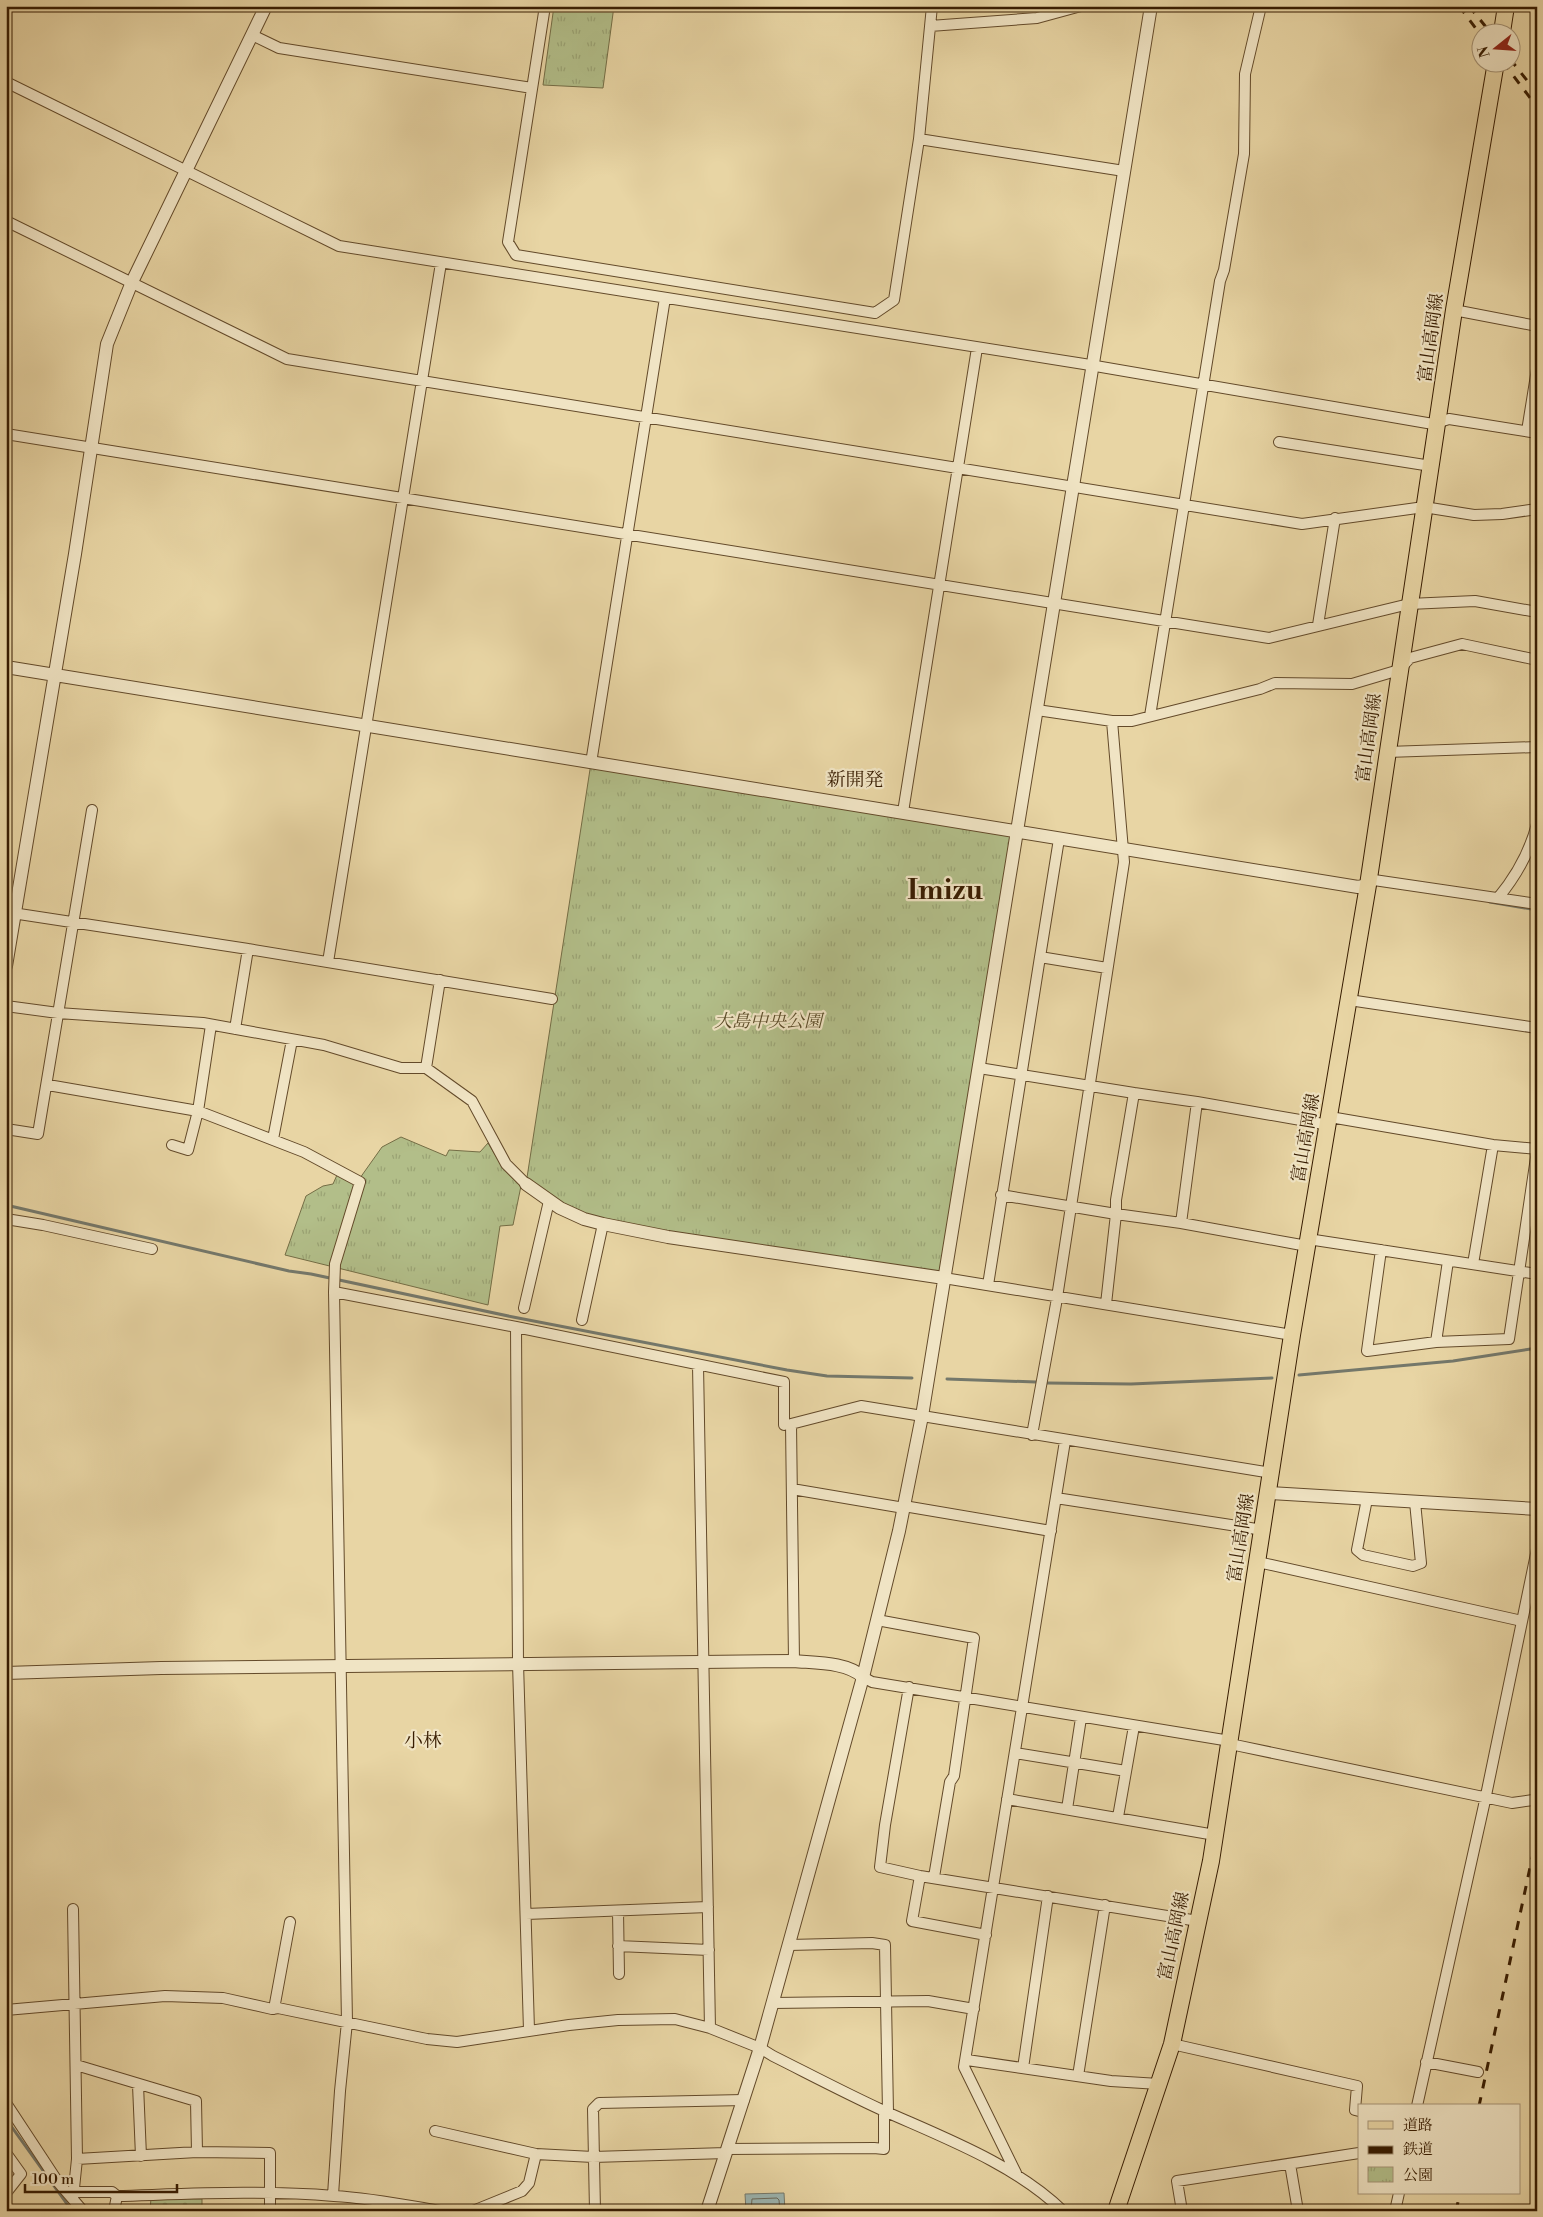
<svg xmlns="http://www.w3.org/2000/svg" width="1543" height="2217" viewBox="0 0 1543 2217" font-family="'Libre Bodoni','Noto Serif JP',serif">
<defs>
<pattern id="cemetery-stones" width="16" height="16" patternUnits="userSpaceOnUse" patternTransform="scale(1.25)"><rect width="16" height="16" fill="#b2be89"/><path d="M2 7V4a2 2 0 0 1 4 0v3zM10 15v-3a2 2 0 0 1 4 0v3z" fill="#9aa374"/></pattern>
<pattern id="park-tufts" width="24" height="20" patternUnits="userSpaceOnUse" patternTransform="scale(1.25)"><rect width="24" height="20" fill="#b2be89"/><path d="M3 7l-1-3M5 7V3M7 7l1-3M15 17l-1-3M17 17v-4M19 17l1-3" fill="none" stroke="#9aa374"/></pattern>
</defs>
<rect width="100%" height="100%" fill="#e8d5a4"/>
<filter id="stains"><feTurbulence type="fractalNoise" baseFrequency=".004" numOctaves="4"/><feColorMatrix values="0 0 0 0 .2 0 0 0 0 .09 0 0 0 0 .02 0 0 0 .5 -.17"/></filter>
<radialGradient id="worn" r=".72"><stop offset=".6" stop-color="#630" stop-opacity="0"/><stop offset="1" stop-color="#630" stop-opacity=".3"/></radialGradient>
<path fill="url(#cemetery-stones)" stroke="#746d45" d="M151,2198L202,2199V2211H150Z"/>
<path fill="url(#park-tufts)" stroke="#746d45" d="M554,6H614L603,88L543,85Z
M591,763L1016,832L943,1277L584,1218L526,1184Z
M401,1137L446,1156L449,1150L480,1152L488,1143L503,1168L521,1186L513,1225L500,1226L488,1305L285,1255L306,1196L323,1186L333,1184L337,1175L355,1185L382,1147Z"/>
<path fill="#9cb6b2" stroke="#74786b" d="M784,2193L785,2211H746L745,2194Z"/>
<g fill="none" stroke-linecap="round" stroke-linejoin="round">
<path stroke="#6a695a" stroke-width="1" d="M751,2211L752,2199L777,2198L779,2200L780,2211"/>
<path stroke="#74786b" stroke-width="3" d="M1490,902L1537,910
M6,1205L289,1271L311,1274L513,1317L787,1370L827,1376L912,1378
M1299,1375L1453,1361L1537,1348
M947,1379L1036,1382
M1047,1383L1131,1384L1272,1378
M6,2119L72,2211"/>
<g stroke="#634a2a" stroke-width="12">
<path id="minor" d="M545,6L508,242L516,255L875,313L894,300L919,139L932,6
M930,26L1037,18L1081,6
M252,35L279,48L532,88
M6,82L339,246L1084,364L1433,424L1449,419L1537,433
M919,139L1124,171
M6,221L287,359L1302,524L1424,507L1474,515L1502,514L1537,509
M1454,310L1537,326
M1527,431L1537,369
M6,434L1269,638L1409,604L1475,601L1537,612
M1279,442L1431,466
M1318,625L1335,518
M1037,710L1112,721H1132L1260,689L1275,683L1352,684L1399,670L1410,658L1462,644L1537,660
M1150,716L1220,281L1224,270L1244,154L1245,74L1261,6
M1387,752L1537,747
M591,763L665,298
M903,812L977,348
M1368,885L1374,880L1537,904
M1498,898C1517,875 1530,851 1537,824
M6,912L248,949L552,999
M1040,957L1059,839
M328,962L441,263
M1349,1000L1537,1028
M6,1006L58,1013L203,1023L324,1045L401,1068H426L472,1101L506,1164L526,1184
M235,1029L248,949
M426,1068L440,980
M979,1068L1134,1093L1197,1102L1329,1125
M48,1085L198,1111L304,1152L360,1182L335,1264L334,1292L347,2022L340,2091L333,2195
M1330,1117L1493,1145L1537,1149
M6,1129L38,1134L92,810
M273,1139L292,1040
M172,1145L188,1150L198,1111L211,1025
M1001,1195L1116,1214V1200L1134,1093
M6,1219L43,1225L152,1249
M1181,1223L1307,1246
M1308,1239L1537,1274
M1381,1250L1367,1351L1436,1342
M1448,1261L1436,1342L1509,1339L1537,1151
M1473,1264L1493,1145
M944,1278L1292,1335
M988,1285L1040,957L1107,968
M334,1292L516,1327
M1106,1304L1116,1214L1181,1223L1197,1102
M524,1308L549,1201
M582,1320L603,1224
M698,1365L710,2028
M1032,1435L1056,1304L1124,862L1112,721
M792,1489L904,1508
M1056,1498L1263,1530
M1367,1499L1357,1550L1363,1555L1413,1566L1421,1563L1415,1502
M904,1506L1051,1531
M1258,1562L1522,1621
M877,1620L974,1638L954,1776L950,1782L934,1877
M794,1661L791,1424L861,1406L1272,1473
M863,1677L872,1682L1230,1741L1235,1745L1512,1803L1533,1800
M909,1687L885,1825L880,1867L920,1876L1198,1921
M1015,1753L1126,1771
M1007,1799L1215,1835
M1067,1809L1081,1718
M1118,1817L1134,1726
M920,1876L912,1921L986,1935
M618,1911L619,1974
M526,1914L708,1907
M789,1945L872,1943L885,1945L888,2112
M618,1946L709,1950
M773,2003L928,2001L974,2009
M274,2009L290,1922
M6,2010L165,1996L223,1998L272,2009L278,2008L427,2039L457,2042L569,2025L618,2020L675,2019L710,2028L760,2048L773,2056C809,2074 845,2093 882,2110C942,2137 1015,2164 1063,2211
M529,2030L518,1663L516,1327L784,1382V1425
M1172,2044L1357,2086L1355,2110L1359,2111
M967,2060L1111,2081L1159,2084
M1426,2062L1478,2072
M76,2065L196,2101L197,2152
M1023,2068L1048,1896
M1078,2076L1105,1905
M138,2085L141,2156
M6,2103L58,2182L83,2211
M1417,2106L1484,1805L1537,1549
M435,2131L536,2154L593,2157L726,2153
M727,2149L874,2148L884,2149V2111
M6,2153L21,2174L6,2193
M77,2159L197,2152L270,2153V2211
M1290,2164L1298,2211
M1016,2173L964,2067L1065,1441
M74,2192H112L117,2196C189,2194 262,2190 334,2196C370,2198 405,2205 440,2211
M73,2198L77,2159L73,1909
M114,2211L117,2196
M473,2211L522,2191L529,2183L536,2154
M595,2211L593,2109L599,2103L744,2100
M1182,2211L1177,2181L1359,2153
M1395,2211L1399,2193"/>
</g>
<g stroke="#634a2a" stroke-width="14">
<path id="tertiary" d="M6,667L1358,887L1368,885
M6,966L75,554L107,344L132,282L266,6
M526,1184L560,1208L584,1219L603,1224L668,1237L944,1278
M1269,1493L1537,1509
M6,1673L161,1668L794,1661C816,1663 847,1662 863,1677
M707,2211L760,2048L863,1677L899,1531L922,1416L1151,6"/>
</g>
<g stroke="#371c01" stroke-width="18">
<path id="primary" d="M1502,32L1506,6
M1116,2211L1172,2044L1211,1861L1292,1335L1368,885L1454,310L1496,62"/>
</g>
<use href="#minor" stroke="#f0e4c4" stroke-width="10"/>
<use href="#tertiary" stroke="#f0e4c4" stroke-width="12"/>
<use href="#primary" stroke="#e8d5a4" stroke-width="16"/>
<path stroke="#371c01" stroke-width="3" stroke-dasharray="9 9" stroke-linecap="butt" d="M1459,6L1480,34
M1469,6L1490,32
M1510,59L1537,93
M1503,62L1537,107
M1479,2106L1537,1835
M1456,2211L1460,2193"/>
</g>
<g text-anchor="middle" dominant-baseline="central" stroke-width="4.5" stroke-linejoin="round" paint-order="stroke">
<g font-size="18" fill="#371c01" stroke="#f0e4c4">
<text transform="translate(1431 338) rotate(-82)">富山高岡線</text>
<text transform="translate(1369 738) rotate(-82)">富山高岡線</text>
<text transform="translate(1306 1138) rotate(-80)">富山高岡線</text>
<text transform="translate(1241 1538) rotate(-81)">富山高岡線</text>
<text transform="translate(1174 1936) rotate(-78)">富山高岡線</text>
</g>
<g font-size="18" font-style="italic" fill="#5c4d2a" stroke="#f0e4c4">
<text x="768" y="1021">大島中央公園</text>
</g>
<g font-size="19" fill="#371c01" stroke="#f0e4c4">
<text x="855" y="780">新開発</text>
<text x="423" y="1741">小林</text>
</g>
<g font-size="28" font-weight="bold" fill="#371c01" stroke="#f0e4c4">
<text x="945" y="890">Imizu</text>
</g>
</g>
<rect width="1543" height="2217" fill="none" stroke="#e8d5a4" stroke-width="25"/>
<rect x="8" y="8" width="1528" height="2202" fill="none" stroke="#371c01" stroke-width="2.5"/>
<rect x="12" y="12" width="1518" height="2192" fill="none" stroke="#371c01"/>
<rect x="1358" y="2104" width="162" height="90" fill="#f0e4c4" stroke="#a69476"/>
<rect x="1368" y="2121" width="25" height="8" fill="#e8d5a4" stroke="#a69476"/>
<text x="1403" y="2130" font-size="15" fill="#371c01">道路</text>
<rect x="1368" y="2146" width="25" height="8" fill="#371c01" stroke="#a69476"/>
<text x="1403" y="2154" font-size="15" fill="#371c01">鉄道</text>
<rect x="1368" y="2167" width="25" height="15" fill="url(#park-tufts)" stroke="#a69476"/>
<text x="1403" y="2180" font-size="15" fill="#371c01">公園</text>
<g transform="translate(1496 48) rotate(253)"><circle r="24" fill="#f0e4c4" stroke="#a69476"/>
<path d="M0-4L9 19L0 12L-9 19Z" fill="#8f2418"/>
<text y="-8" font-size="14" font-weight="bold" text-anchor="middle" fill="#371c01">N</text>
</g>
<path d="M25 2184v8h152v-8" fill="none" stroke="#371c01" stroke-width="2.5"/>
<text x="32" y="2184" font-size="15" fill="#371c01" stroke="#f0e4c4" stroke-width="4" paint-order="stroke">100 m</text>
<rect width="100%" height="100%" filter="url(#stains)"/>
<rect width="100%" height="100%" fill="url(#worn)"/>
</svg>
